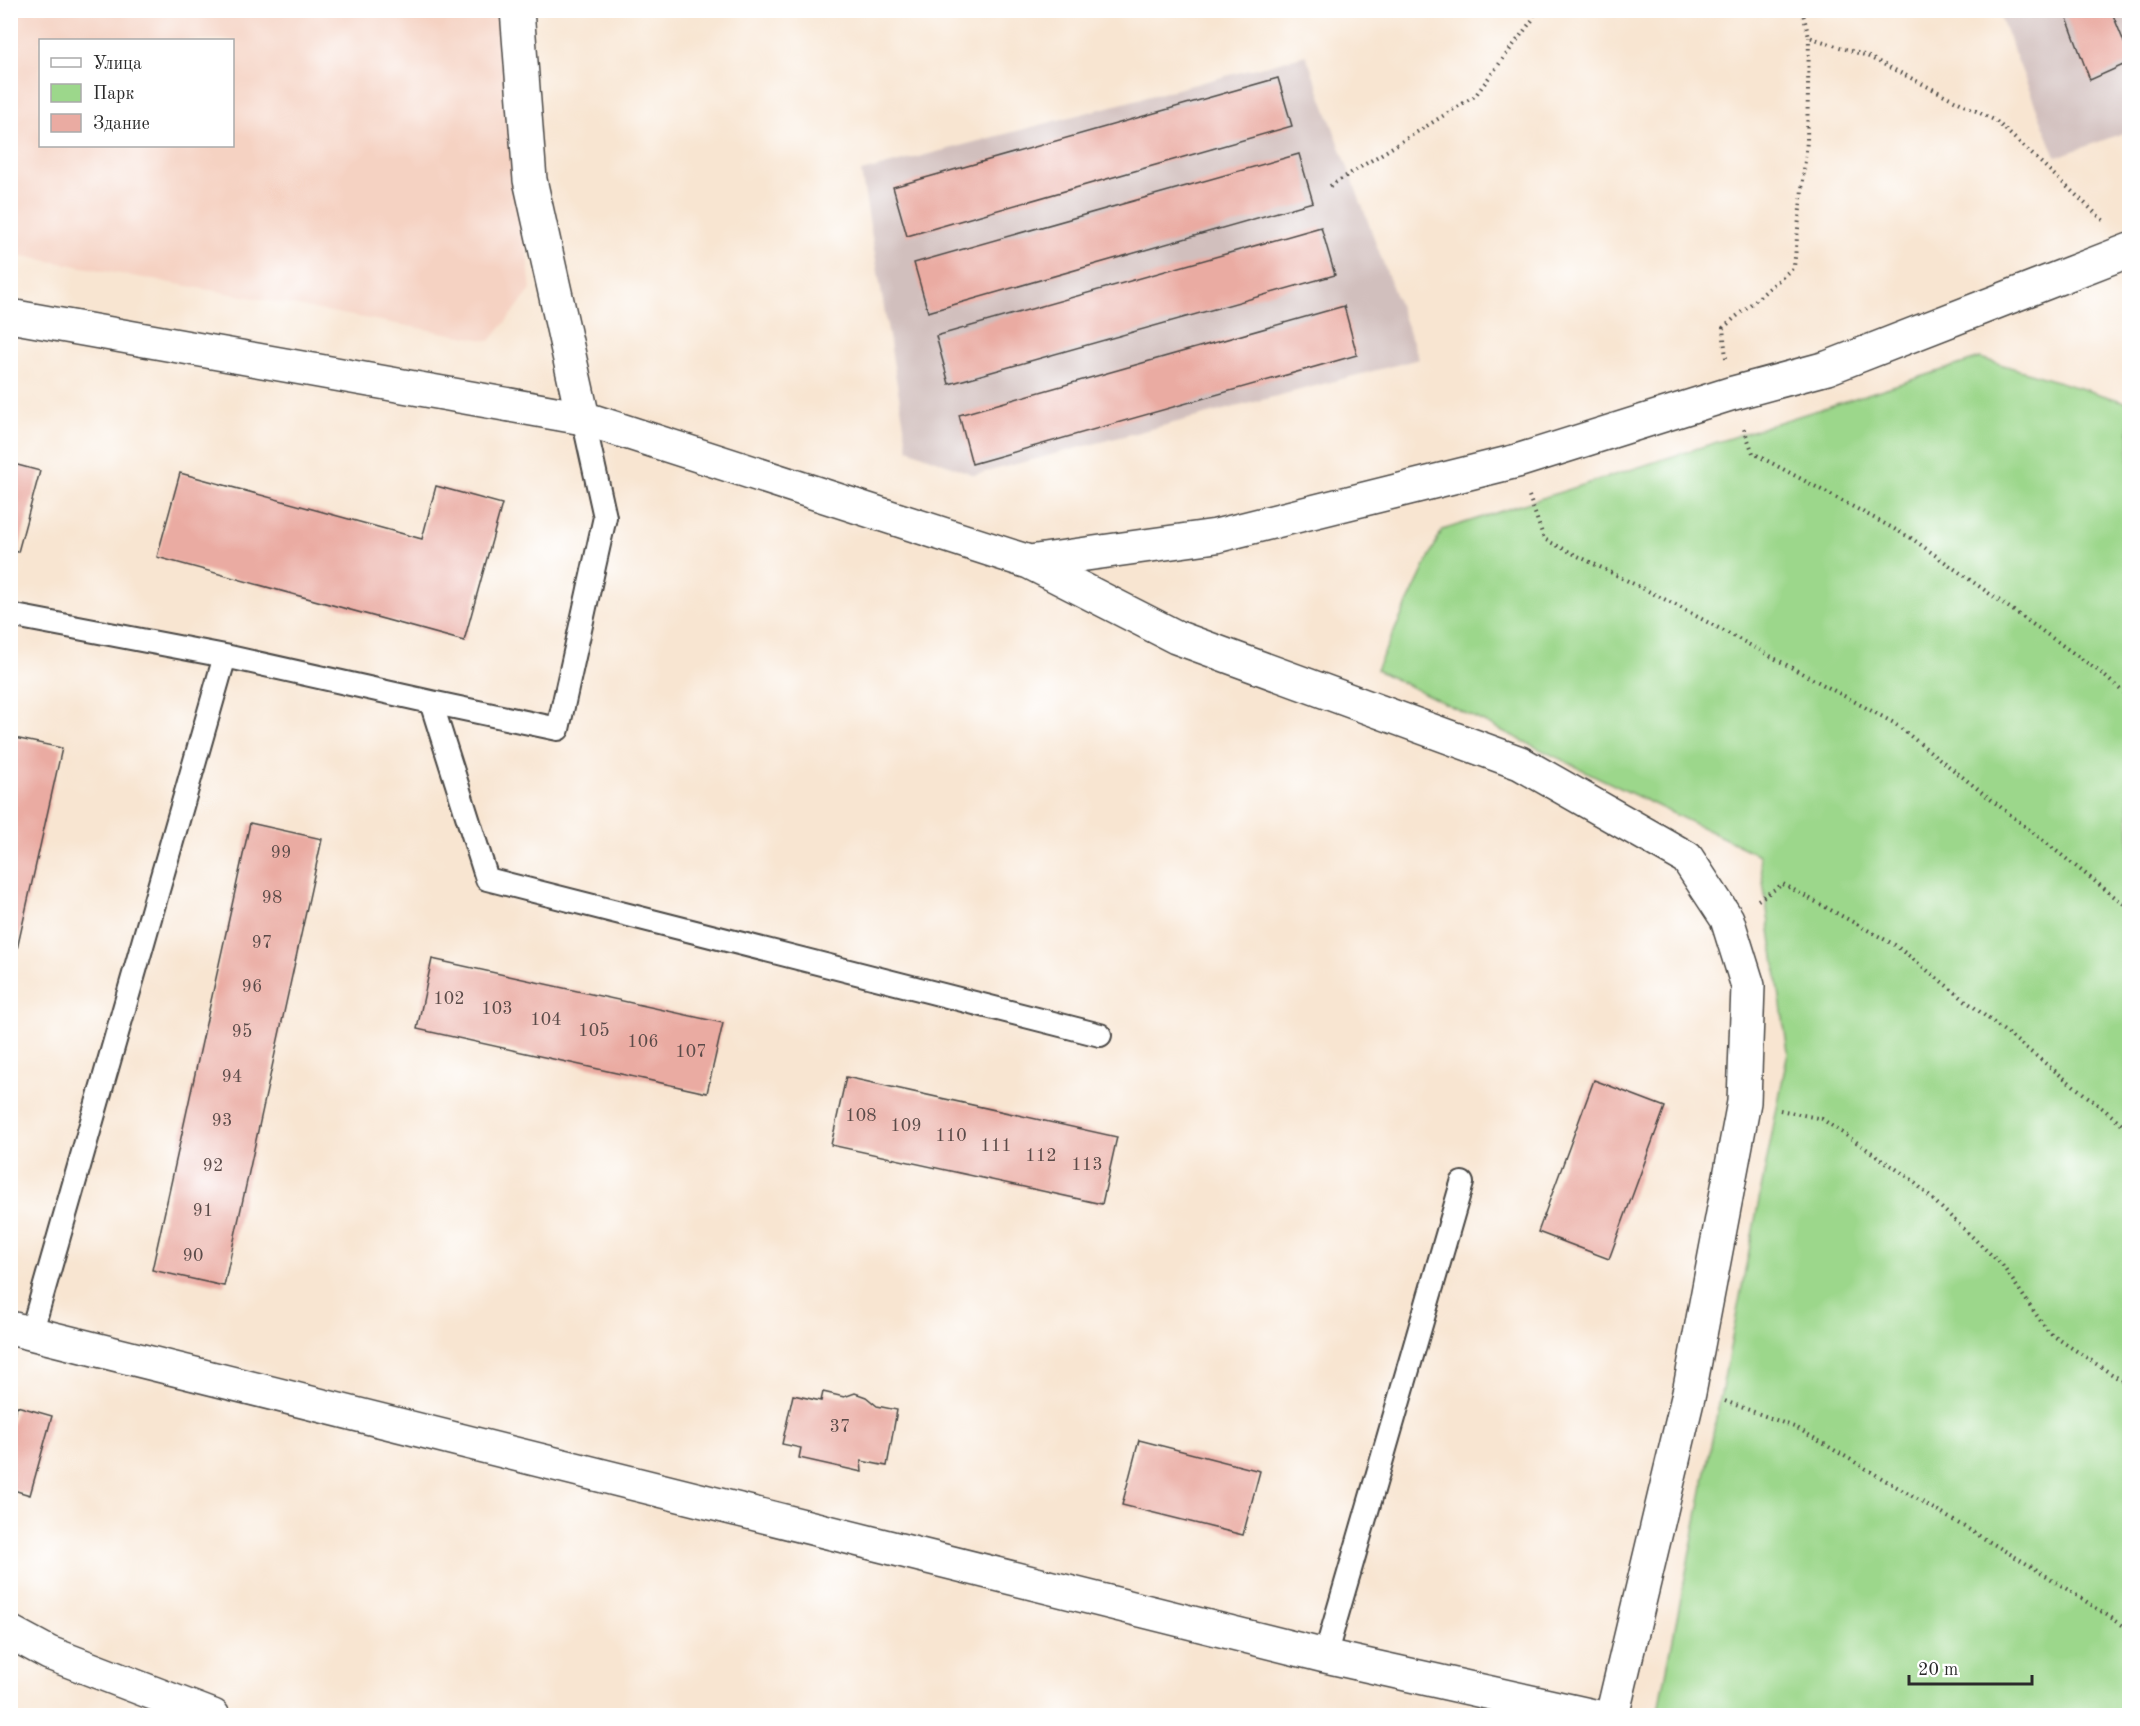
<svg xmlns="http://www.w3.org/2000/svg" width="2140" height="1726" viewBox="0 0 2140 1726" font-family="'Old Standard TT',serif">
<rect width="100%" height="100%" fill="#fff"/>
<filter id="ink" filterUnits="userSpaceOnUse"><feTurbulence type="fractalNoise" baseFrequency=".0167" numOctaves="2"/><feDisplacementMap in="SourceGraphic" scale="12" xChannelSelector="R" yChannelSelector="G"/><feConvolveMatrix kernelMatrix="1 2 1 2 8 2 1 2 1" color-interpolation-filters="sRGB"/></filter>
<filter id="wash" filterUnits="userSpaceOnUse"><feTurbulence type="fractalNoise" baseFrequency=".008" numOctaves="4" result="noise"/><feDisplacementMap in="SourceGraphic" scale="24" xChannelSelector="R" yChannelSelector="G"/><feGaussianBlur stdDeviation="1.35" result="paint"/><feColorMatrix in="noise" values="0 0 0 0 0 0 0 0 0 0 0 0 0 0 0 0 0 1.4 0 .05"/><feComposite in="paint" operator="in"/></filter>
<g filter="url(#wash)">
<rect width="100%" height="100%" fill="#f8e5d1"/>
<path fill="#f5d2c2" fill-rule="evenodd" d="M10,11H501L531,290L490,341L11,254ZM40,40H232V146H40Z"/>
<path fill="#d1bfbd" d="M1998,11H2129V131L2056,157Z
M1306,55L1419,359L974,475L908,449L861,172Z"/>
<path fill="#9cd78b" stroke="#64815b" stroke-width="1.5" d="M1980,358L2129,403V1715H1658L1788,1052L1759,855L1376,670L1442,530Z"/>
<g id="blocks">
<path fill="#eaaba2" d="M2064,10H2111L2130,57V62L2090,80Z
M1278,78L1292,126L907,236L893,187Z
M1299,154L1313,202L928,312L914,263Z
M1321,227L1335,275L949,384L936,336Z
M1344,306L1357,355L972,464L959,415Z
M10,463L40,471L18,552L10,550Z
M180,473L422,539L436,486L502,504L464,641L157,557Z
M10,737L62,748L11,976H10Z
M250,823L322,839L224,1286L152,1270Z
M432,959L723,1023L707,1093L417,1029Z
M846,1077L1117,1137L1102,1204L831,1145Z
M1594,1080L1665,1107L1609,1259L1538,1232Z
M823,1392L844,1397L855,1393L866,1397L877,1406L897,1410L887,1466L861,1461L862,1472L799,1458L801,1448L782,1444L793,1395L821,1401Z
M17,1406L52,1416L30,1495L10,1489V1428Z
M1139,1440L1260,1471L1243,1535L1122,1505Z"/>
</g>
</g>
<g filter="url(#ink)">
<use href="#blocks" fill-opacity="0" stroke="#4a4744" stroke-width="1.5"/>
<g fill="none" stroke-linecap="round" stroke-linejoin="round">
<g stroke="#4a4744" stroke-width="26">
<path id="lane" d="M10,615L225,656L31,1334
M225,656L431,702L487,879L1100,1035
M431,702L558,729L605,517L583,418
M1325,1656L1462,1183"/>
</g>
<g stroke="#4a4744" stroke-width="36">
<path id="street" d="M517,10L530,180L583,418
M10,316L583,418L1029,562L1176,637L1520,763L1687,858L1727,919L1748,986L1744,1102L1689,1393L1612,1716
M1029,562L1216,536L1517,461L1730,394L1827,368L2130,250
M10,1328L1325,1656L1594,1716
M10,1632L49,1653L213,1716"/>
</g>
<path stroke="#4a4744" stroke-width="4" stroke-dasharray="1.5 4.5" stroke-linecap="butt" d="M1802,10L1809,37L1867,56L1996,121L2104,221
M1330,186L1475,96L1533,19L1535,10
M1726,358L1723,328L1794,267L1807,141L1809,37
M1744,429L1753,453L1911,538L2100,672L2130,698
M1529,496L1544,539L1674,604L1894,723L2130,909
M1758,900L1783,884L1895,945L2130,1130
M1780,1110L1822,1119L1911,1179L2002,1265L2049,1333L2130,1386
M1725,1401L1797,1428L2039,1571L2130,1630"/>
<use href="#lane" stroke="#fff" stroke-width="22"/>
<use href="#street" stroke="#fff" stroke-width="33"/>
</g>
</g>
<g text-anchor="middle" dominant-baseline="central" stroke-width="4.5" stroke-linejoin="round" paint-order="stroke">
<g font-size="18" fill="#5b4b49">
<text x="281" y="853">99</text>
<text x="272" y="898">98</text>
<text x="262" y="943">97</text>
<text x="252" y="987">96</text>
<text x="449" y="999">102</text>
<text x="497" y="1009">103</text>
<text x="546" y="1020">104</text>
<text x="594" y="1031">105</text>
<text x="242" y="1032">95</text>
<text x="643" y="1042">106</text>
<text x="691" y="1052">107</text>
<text x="232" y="1077">94</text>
<text x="861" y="1116">108</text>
<text x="222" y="1121">93</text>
<text x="906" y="1126">109</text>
<text x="951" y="1136">110</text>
<text x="996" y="1146">111</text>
<text x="1041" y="1156">112</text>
<text x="1087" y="1165">113</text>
<text x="213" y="1166">92</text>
<text x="203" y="1211">91</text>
<text x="193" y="1256">90</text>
<text x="840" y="1427">37</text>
</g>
</g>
<rect width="2140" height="1726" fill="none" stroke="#fff" stroke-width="36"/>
<rect x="39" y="39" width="195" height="108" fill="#ffffff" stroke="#aaaaaa" stroke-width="1.5"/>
<rect x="51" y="58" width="30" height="9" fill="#ffffff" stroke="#aaaaaa" stroke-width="1.5"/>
<text x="93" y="69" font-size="18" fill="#2b2b2b">Улица</text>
<rect x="51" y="84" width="30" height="18" fill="#9cd78b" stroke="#aaaaaa" stroke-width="1.5"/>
<text x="93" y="99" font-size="18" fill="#2b2b2b">Парк</text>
<rect x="51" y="114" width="30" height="18" fill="#eaaba2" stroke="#aaaaaa" stroke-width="1.5"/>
<text x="93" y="129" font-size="18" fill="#2b2b2b">Здание</text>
<path d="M1909 1675v9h123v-9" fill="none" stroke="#2b2b2b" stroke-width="3"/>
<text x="1918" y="1675" font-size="18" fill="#2b2b2b" stroke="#ffffff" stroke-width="4.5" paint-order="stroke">20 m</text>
</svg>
